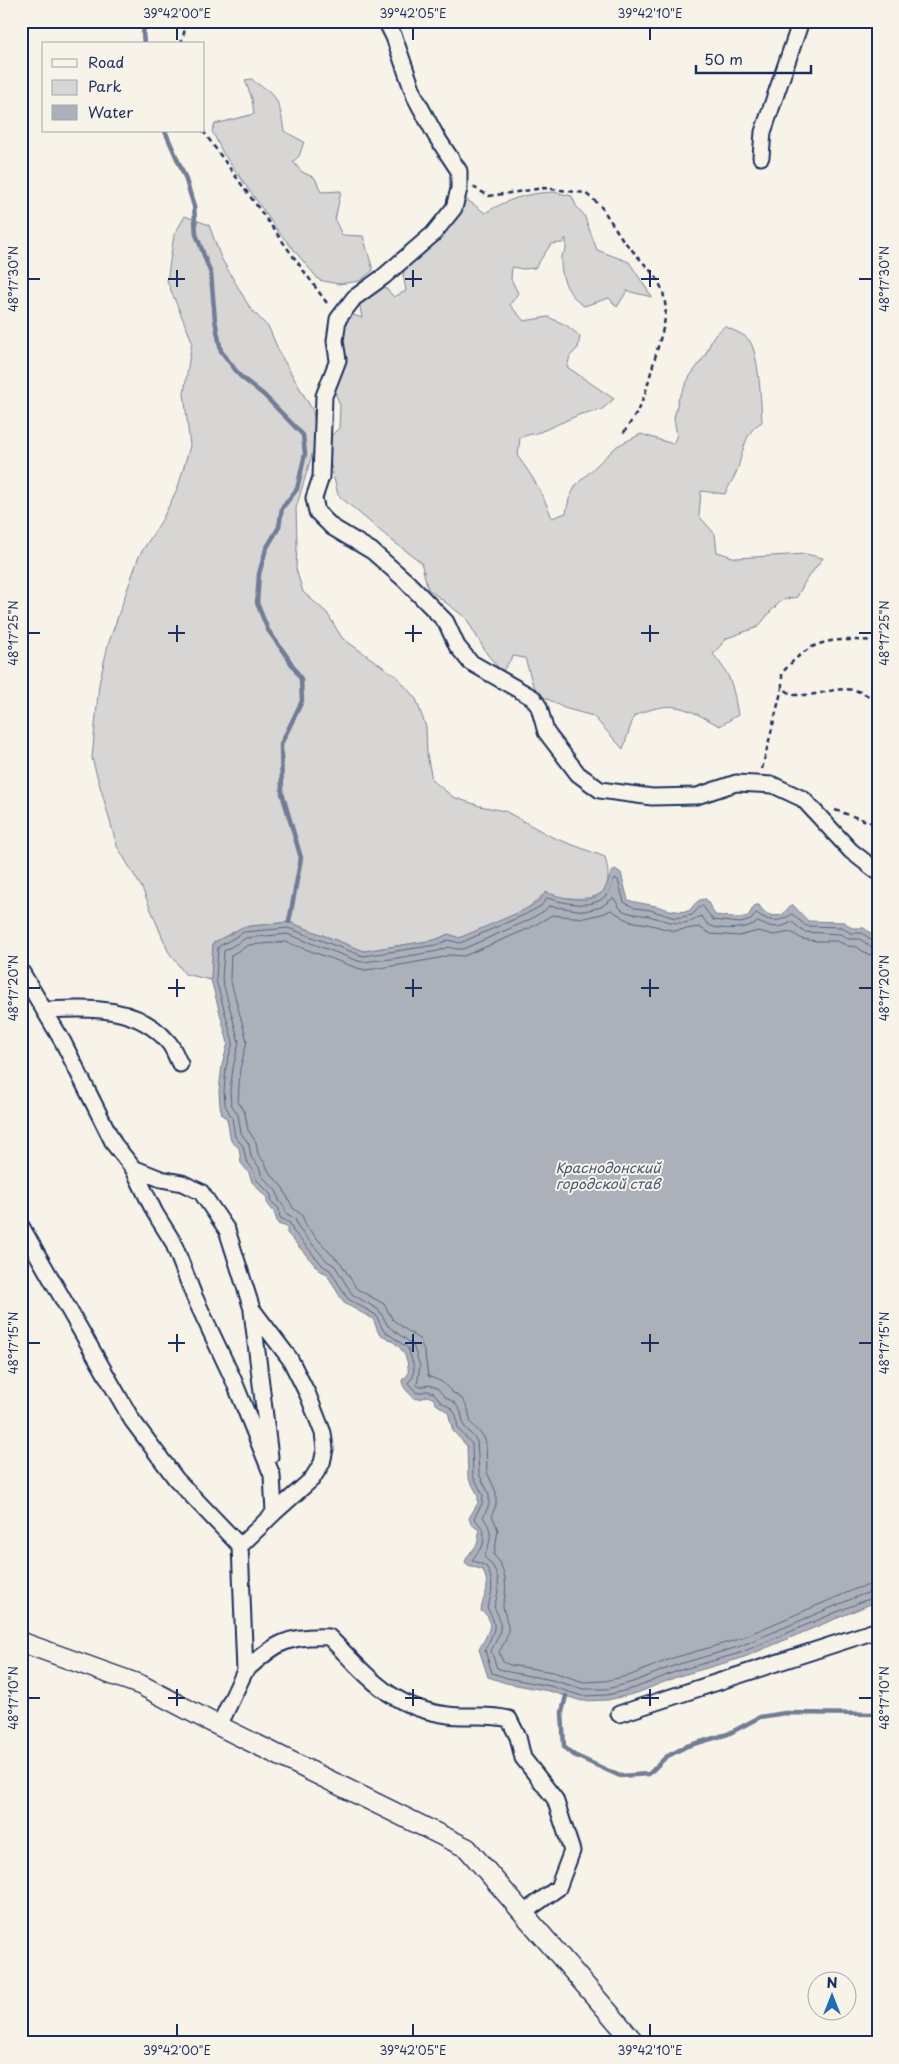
<svg xmlns="http://www.w3.org/2000/svg" width="899" height="2064" viewBox="0 0 899 2064" font-family="'Playpen Sans',sans-serif">
<rect width="100%" height="100%" fill="#f7f3e8"/>
<filter id="ink" filterUnits="userSpaceOnUse"><feTurbulence type="fractalNoise" baseFrequency=".02" numOctaves="2"/><feDisplacementMap in="SourceGraphic" scale="10" xChannelSelector="R" yChannelSelector="G"/><feConvolveMatrix kernelMatrix="1 2 1 2 8 2 1 2 1" color-interpolation-filters="sRGB"/></filter>
<g filter="url(#ink)">
<path fill="#d7d6d4" stroke="#798299" d="M252,79C257,85 262,86 268,90C280,99 282,118 284,131L304,142L299,156L293,162L302,172L315,178L321,192L341,191L335,220L342,235L363,236L373,270L360,281L338,284L319,280L278,231L223,153L212,131L215,124L254,114L252,99L245,80Z
M554,192L572,196L576,206L584,215L597,250L629,262L652,297L627,291L617,307L609,298L584,306C567,294 560,277 561,256L566,250V238L562,243L551,244L535,268L523,269L512,267L511,279L518,293L510,305L524,321L548,317L566,325L580,336L578,348L570,356L567,367L614,399L601,410L581,414L540,432L520,437L518,457C533,476 543,495 552,518L566,513L569,499L576,485L617,446L641,434L673,444L677,435L674,419L678,400L690,376L705,356L713,337L725,326C731,330 744,334 749,340C759,352 761,404 762,422C744,431 743,455 736,473C733,480 728,487 725,494L701,491L699,516L715,534L717,552L736,558L806,554L823,558L806,580L797,597L782,600L770,612L758,627L727,638L713,654C732,677 733,686 738,715L720,726C685,708 674,698 634,716L623,749L593,716L564,708L542,696L533,685L525,658L513,656L502,672L487,654L466,618L428,589L421,562L390,539L338,495L329,457L330,437L339,428L340,405L334,390L347,313L362,318L359,301L381,283L394,297L406,291L403,274L406,265L460,214L466,199L485,213C508,199 527,193 554,192Z
M185,216L209,225L221,258L250,308L269,328L280,354L313,411L317,438L296,508L297,542L296,569L303,592L327,613L342,638L396,676L416,699L426,727L427,754L432,780L453,797L480,806L505,811L552,837L605,857C620,911 576,897 541,896C533,911 477,931 459,938L448,934L435,940L364,951L289,922L243,927L213,943L211,980L185,974L168,951L142,888L117,846L92,758L99,684L108,645L139,556L162,520L178,487L190,446L184,393L192,341L167,281L174,235Z"/>
<path fill="#acb0b9" stroke="#727c95" d="M615,869L621,873L628,900C636,903 642,903 651,905C666,908 673,913 689,911C694,905 697,899 706,899L715,915L739,918L748,916L755,905H759C765,915 771,917 782,915L792,904L808,921L844,922L852,928H864L878,939V1601L742,1658L679,1676L637,1693L608,1700L582,1701L549,1691L506,1683L488,1677L479,1649C486,1637 498,1620 481,1611C483,1593 492,1591 483,1570L468,1565L465,1562C471,1546 479,1552 479,1530L471,1524L469,1518L478,1503V1495L468,1477L467,1446L453,1431L448,1412L436,1404L433,1398L427,1396L423,1398L415,1399C410,1394 402,1388 402,1380L408,1375C410,1354 398,1342 379,1334L373,1319L344,1303L326,1273L320,1271L287,1233V1227L278,1224L274,1212L267,1203V1198L252,1182L249,1173L241,1163L239,1148L231,1141L227,1119L222,1114L220,1106L219,1091L222,1065L228,1043L211,980L213,943L243,927L289,922L364,951L435,940L449,934L459,938L522,911L538,902L546,892C561,898 593,906 604,890C609,884 608,875 615,869Z"/>
<g fill="none" stroke-linecap="round" stroke-linejoin="round">
<path stroke="#556382" stroke-width="1" d="M878,942L873,941L862,933H850L842,927L806,926L792,914C777,923 772,923 756,913L751,920L740,923L713,920L702,905L692,915L675,918L650,910L635,908L624,902L618,880L615,878C612,883 612,888 608,893C596,911 564,903 547,898L541,906L524,915L460,943L448,940L436,945L363,956L288,928L244,932L218,947L216,980L233,1042L226,1067L224,1091L225,1105L232,1118L235,1137L243,1146L246,1160L253,1170L256,1179L271,1195L272,1202L279,1209L280,1218L290,1223L293,1231L323,1266L330,1270L348,1299L376,1315L383,1330L408,1348L414,1367L413,1377L408,1383L417,1393L427,1391L434,1393L440,1401L451,1408L456,1415L458,1429L472,1444L473,1476L483,1495L482,1504L474,1518L484,1530L483,1545L472,1560L486,1566C494,1580 493,1593 487,1608C499,1627 494,1631 485,1650L492,1673L507,1678L550,1686L582,1696L607,1695L635,1688L677,1671L740,1653L863,1601L878,1597
M878,949L871,947L860,939H849L840,934L804,932L792,922C780,929 770,928 758,922C748,929 720,931 709,925C706,923 704,919 701,916C683,929 668,921 649,916C640,914 631,915 622,910C618,907 617,901 613,898L601,907L585,911L549,906L544,911L527,921L463,949H457L448,947L438,951L391,959L361,962L287,934L246,938L224,951L222,979L239,1042L233,1068L230,1091L231,1104L238,1115L241,1133L249,1144L251,1157L259,1167L262,1176L277,1192L279,1200L284,1207L286,1213L295,1219L299,1229L327,1261L335,1266L352,1294L379,1310L388,1326L413,1345L420,1366L417,1385L420,1387L429,1385L437,1388L445,1397L455,1403L461,1412L464,1426L477,1441L479,1474L489,1494V1505L483,1517C494,1532 491,1541 484,1557C501,1571 501,1586 494,1607C505,1626 500,1633 491,1651L497,1668L509,1672L552,1680L583,1689H607L633,1682L676,1665L738,1647L861,1595L878,1590
M878,956L867,954L857,947L848,946L837,941H817L802,939L791,932L774,935L758,931L739,936L711,934L699,927L674,931L647,924L629,921L611,910L602,914L584,918L552,915L530,928L464,956L449,955L439,958L406,964L366,970L357,968L286,942L249,945L231,955L230,978L247,1041L240,1069L238,1102L245,1113L248,1130L256,1142L258,1154L265,1163L269,1172L283,1188L293,1208L302,1215L306,1226L332,1255L340,1262L357,1289L384,1304L393,1320L420,1340L425,1354L428,1376L442,1382L451,1391L462,1399L468,1409L471,1423L484,1437L486,1444L487,1472L496,1492V1505L492,1515L498,1530L494,1555C504,1566 507,1580 505,1596C505,1599 502,1604 503,1607C509,1630 512,1630 499,1652L503,1662L510,1665L553,1672L584,1682L605,1681L631,1675L673,1658L736,1640L858,1588L878,1583"/>
<path stroke="#727c95" stroke-width="4.5" d="M144,44L143,33L146,21
M165,131L185,177L194,206L196,234L211,274L215,320L221,351L240,376L264,395L303,435L305,454L297,489L282,508L279,527L266,549L259,574L257,603L268,630L286,655L301,679L302,701L281,744L282,793L301,858L289,922
M566,1696L562,1712L564,1747L574,1755L620,1776L649,1774L666,1757L687,1746L728,1734L760,1717L785,1713L878,1714"/>
<g stroke="#1b2f5e" stroke-width="19">
<path id="minor" d="M386,21L394,37L415,97L436,136L459,171V189L454,208L433,234L383,277L354,298L338,319L335,341L338,360L324,396L321,477L314,498L317,512L332,527L372,551L406,581L446,622L457,646L470,662L533,698L539,707L546,732L578,774L600,790L652,797L697,796L736,783L773,785L803,799L851,851L878,872
M761,157L763,132L801,21
M21,971L63,1042L114,1144L133,1168L155,1213L173,1242L194,1296L233,1379L272,1475L274,1513L240,1546
M45,1010C89,1008 138,1005 169,1043C174,1049 176,1057 180,1064
M133,1168L161,1179L182,1183L201,1192L227,1230L252,1309L290,1359L308,1395L323,1433L325,1449L322,1463L312,1479L274,1513
M21,1226L132,1420L176,1479L240,1546L245,1671L219,1726
M252,1311L270,1457
M245,1671C276,1643 287,1635 329,1637C367,1675 390,1708 448,1715C470,1718 485,1713 509,1719L518,1737L523,1758L555,1799L572,1851L558,1888L523,1913
M619,1714L878,1630"/>
</g>
<g stroke="#1b2f5e" stroke-width="22">
<path id="major" d="M21,1642L141,1685L219,1726L467,1848L635,2043"/>
</g>
<path stroke="#1b2f5e" stroke-width="2.5" stroke-dasharray="5 4" stroke-linecap="butt" d="M181,44L187,21
M203,131L329,306
M473,187L489,196L544,188L585,193L600,205L623,240L656,277L663,291L666,309L664,325L645,394L636,414L623,434
M878,641C831,639 814,636 782,673V688C787,691 792,695 796,695C829,697 846,676 878,703
M762,769L782,688
M835,810L878,825"/>
<use href="#minor" stroke="#f7f3e8" stroke-width="15"/>
<use href="#major" stroke="#f7f3e8" stroke-width="19"/>
</g>
</g>
<path fill="none" stroke="#1b2f5e" stroke-width="2" d="M177,28V40M413,28V40M650,28V40M177,270V287M413,270V287M650,270V287M28,279H40M168,279H185M405,279H422M641,279H659M859,279H872M177,625V642M413,625V642M650,625V642M28,633H40M168,633H185M405,633H422M641,633H659M859,633H872M177,979V997M413,979V997M650,979V997M28,988H40M168,988H185M405,988H422M641,988H659M859,988H872M177,1334V1352M413,1334V1352M650,1334V1352M28,1343H40M168,1343H185M405,1343H422M641,1343H659M859,1343H872M177,1689V1706M413,1689V1706M650,1689V1706M28,1698H40M168,1698H185M405,1698H422M641,1698H659M859,1698H872M177,2024V2036M413,2024V2036M650,2024V2036"/>
<g text-anchor="middle" dominant-baseline="central" stroke-width="4" stroke-linejoin="round" paint-order="stroke">
<g font-size="14" font-style="italic" fill="#465679" stroke="#f7f3e8">
<text x="608" y="1167">Краснодонский<tspan x="608" dy="16">городской став</tspan></text>
</g>
</g>
<rect width="899" height="2064" fill="none" stroke="#f7f3e8" stroke-width="55"/>
<rect x="42" y="42" width="162" height="90" fill="#f7f3e8" stroke="#9fa5b1"/>
<rect x="52" y="59" width="25" height="8" fill="#f7f3e8" stroke="#9fa5b1"/>
<text x="88" y="68" font-size="15" fill="#1b2f5e">Road</text>
<rect x="52" y="80" width="25" height="15" fill="#d7d6d4" stroke="#9fa5b1"/>
<text x="88" y="92" font-size="15" fill="#1b2f5e">Park</text>
<rect x="52" y="105" width="25" height="15" fill="#acb0b9" stroke="#9fa5b1"/>
<text x="88" y="118" font-size="15" fill="#1b2f5e">Water</text>
<g transform="translate(832 1996)"><circle r="24" fill="#f7f3e8" stroke="#9fa5b1"/>
<path d="M0-4L9 19L0 12L-9 19Z" fill="#1f6fb2"/>
<text y="-8" font-size="14" font-weight="bold" text-anchor="middle" fill="#1b2f5e">N</text>
</g>
<path d="M696 65v8h115v-8" fill="none" stroke="#1b2f5e" stroke-width="2.5"/>
<text x="704" y="65" font-size="15" fill="#1b2f5e" stroke="#f7f3e8" stroke-width="4" paint-order="stroke">50 m</text>
<rect x="28" y="28" width="844" height="2008" fill="none" stroke="#1b2f5e" stroke-width="2"/>
<g font-size="12" text-anchor="middle" fill="#1b2f5e">
<text x="177" y="18">39°42'00"E</text>
<text x="413" y="18">39°42'05"E</text>
<text x="650" y="18">39°42'10"E</text>
<text transform="translate(14 279) rotate(-90)" y="4">48°17'30"N</text>
<text transform="translate(885 279) rotate(-90)" y="4">48°17'30"N</text>
<text transform="translate(14 633) rotate(-90)" y="4">48°17'25"N</text>
<text transform="translate(885 633) rotate(-90)" y="4">48°17'25"N</text>
<text transform="translate(14 988) rotate(-90)" y="4">48°17'20"N</text>
<text transform="translate(885 988) rotate(-90)" y="4">48°17'20"N</text>
<text transform="translate(14 1343) rotate(-90)" y="4">48°17'15"N</text>
<text transform="translate(885 1343) rotate(-90)" y="4">48°17'15"N</text>
<text transform="translate(14 1698) rotate(-90)" y="4">48°17'10"N</text>
<text transform="translate(885 1698) rotate(-90)" y="4">48°17'10"N</text>
<text x="177" y="2055">39°42'00"E</text>
<text x="413" y="2055">39°42'05"E</text>
<text x="650" y="2055">39°42'10"E</text>
</g>
</svg>
